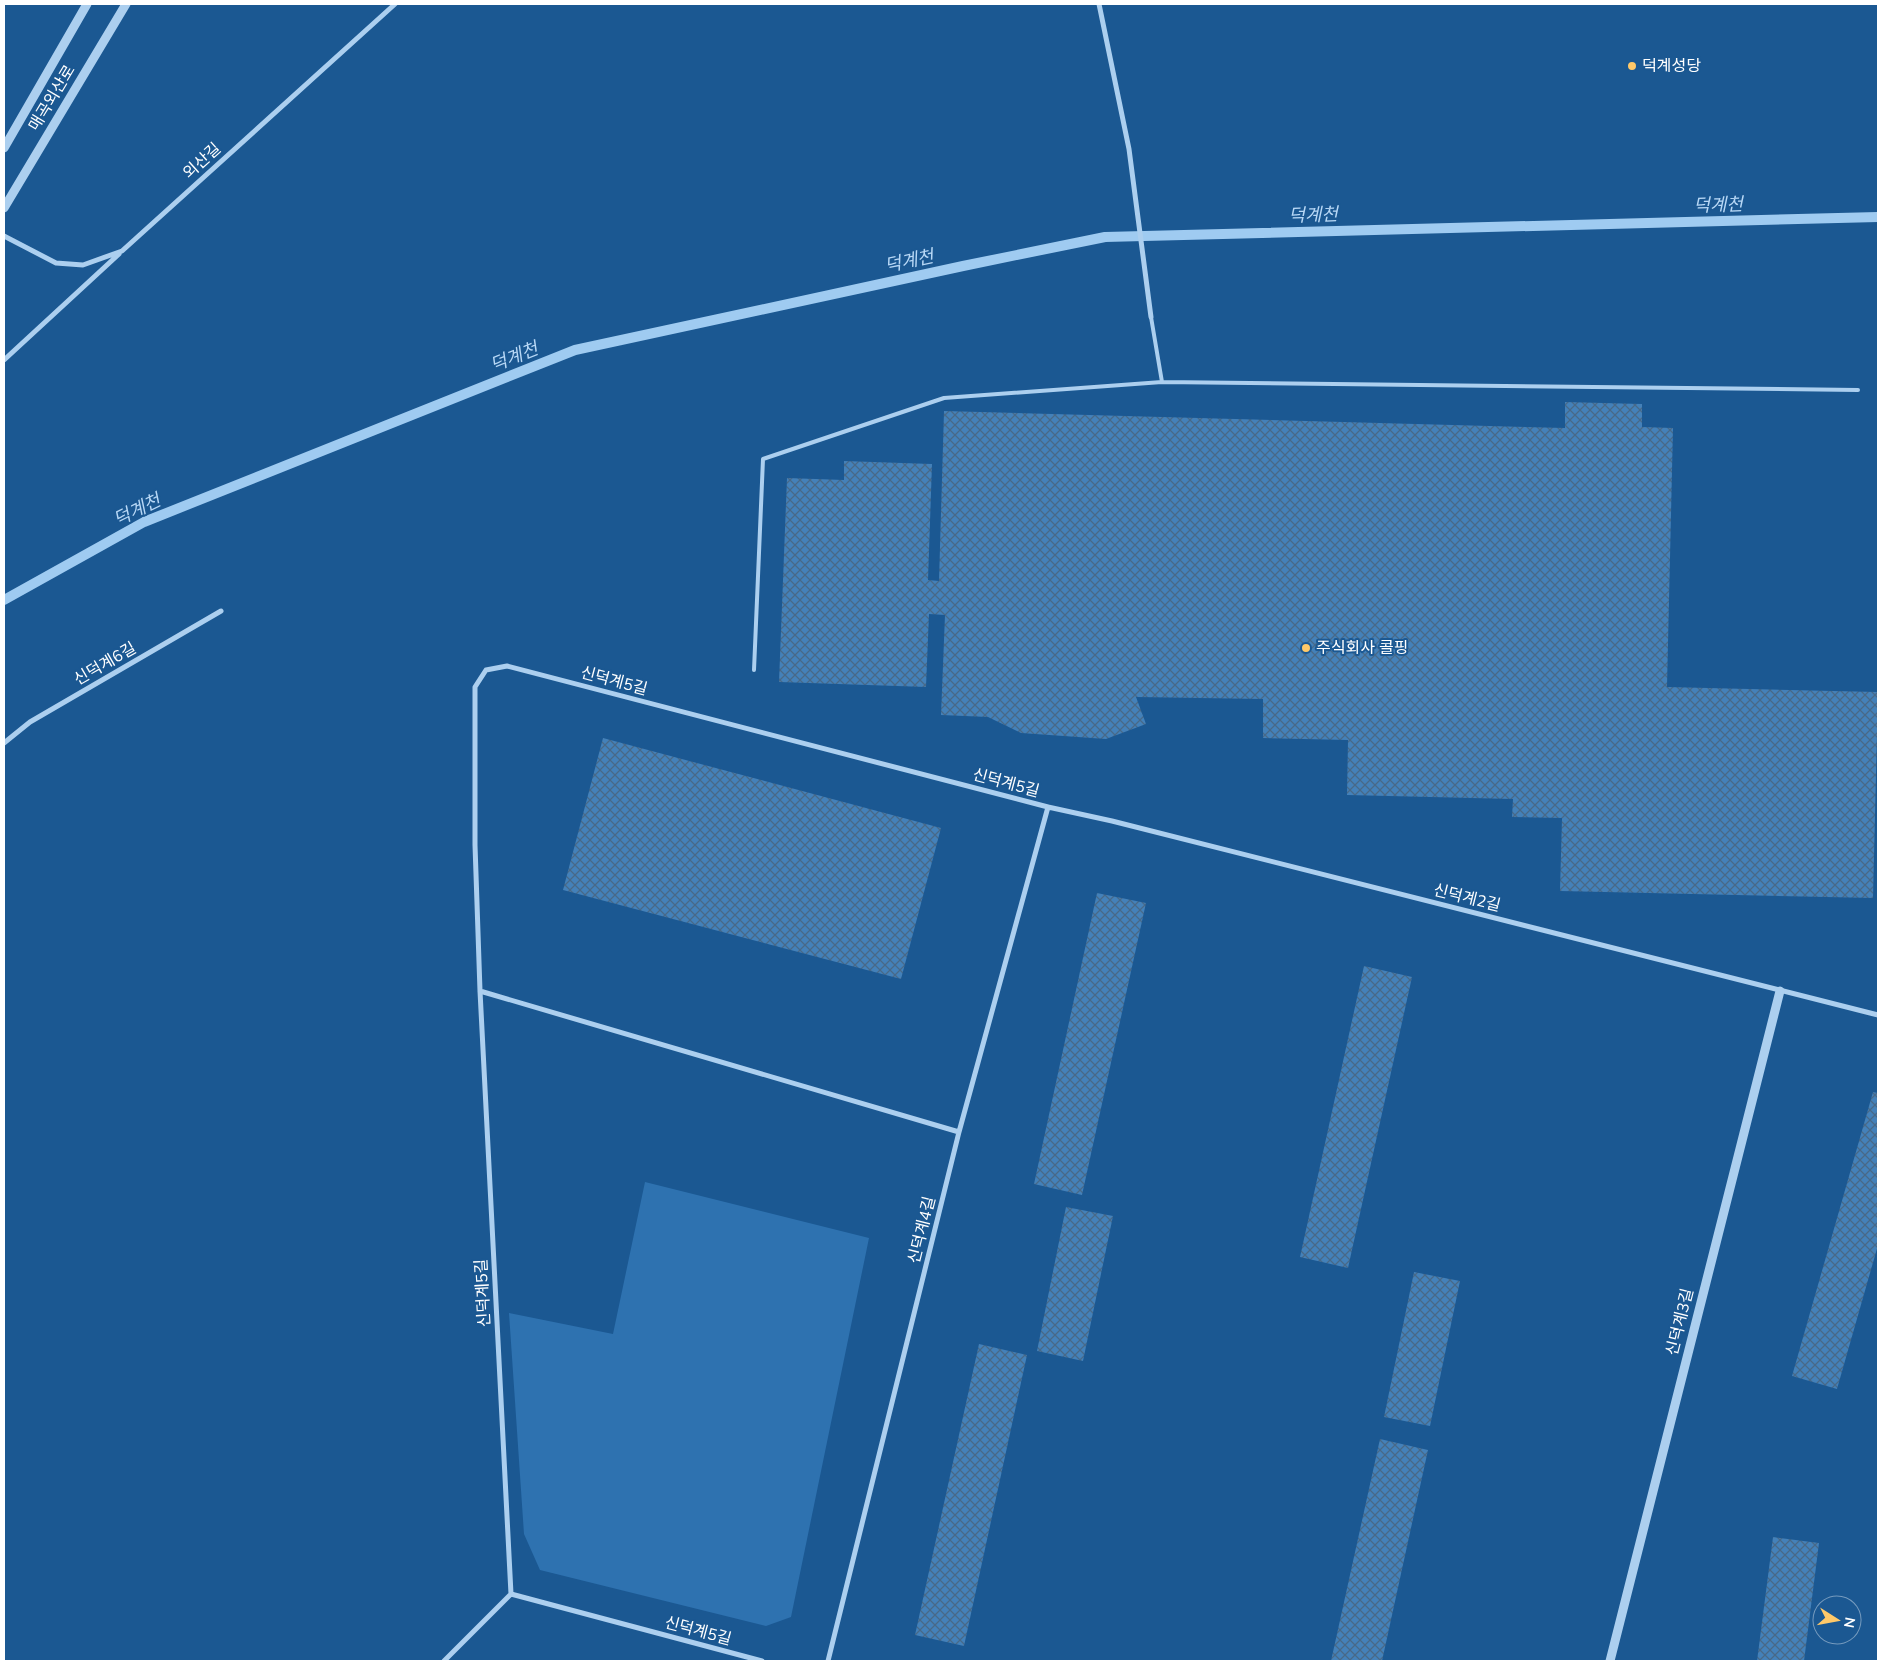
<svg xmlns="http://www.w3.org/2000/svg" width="1882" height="1665" viewBox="0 0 1882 1665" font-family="'Nunito Sans','Noto Sans KR',sans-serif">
<defs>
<pattern id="building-cross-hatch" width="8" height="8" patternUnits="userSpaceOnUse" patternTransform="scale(1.25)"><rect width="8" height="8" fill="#4481b9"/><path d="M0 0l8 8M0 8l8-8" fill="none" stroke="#486988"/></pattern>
</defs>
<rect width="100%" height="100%" fill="#1b5892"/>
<path fill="#2e72b0" d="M645,1182L869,1238L791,1617L766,1626L540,1570L524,1534L509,1313L613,1334Z"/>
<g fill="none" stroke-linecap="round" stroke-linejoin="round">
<path stroke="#9fcbf1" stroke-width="10" d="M4,600L144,522L575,350L963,266L1105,237L1878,217"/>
</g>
<path fill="url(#building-cross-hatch)" d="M1565,402L1642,404V427L1673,428L1667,687L1878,692L1873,898L1560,891L1562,818L1512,817L1513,799L1347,795L1348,740L1263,738V699L1136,697L1146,724L1106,739L1021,733L988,717L941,715L945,615L929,614L926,687L779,682L787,478L844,480V461L932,464L928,580L939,581L944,411L1565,428Z
M603,738L941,828L901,979L563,890Z
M1097,893L1146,903L1082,1195L1034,1184Z
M1364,966L1412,977L1348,1268L1300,1257Z
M1873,1092L1878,1093V1245L1837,1389L1792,1376Z
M1066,1207L1113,1216L1083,1361L1037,1351Z
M1414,1272L1460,1281L1430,1426L1384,1417Z
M979,1344L1027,1355L964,1646L915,1635Z
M1380,1439L1428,1450L1382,1661H1331Z
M1773,1537L1819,1543L1804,1661H1757Z"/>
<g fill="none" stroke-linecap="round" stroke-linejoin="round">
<path stroke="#accfef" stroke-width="4" d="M1151,317L1162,382
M754,670L763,459L944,398L1162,382L1858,390"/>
<path stroke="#accfef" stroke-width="5" d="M1099,4L1129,149L1151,317
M4,236L56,263L83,265L122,251L395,4
M4,360L119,254
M4,743L30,722L221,611
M480,991L959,1132
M511,1594L762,1661
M444,1661L511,1594L480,991L475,845V687L486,670L507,666L1048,807L1112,821L1878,1015
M828,1661L959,1132L1048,807"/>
<path stroke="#accfef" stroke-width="9" d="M4,148L87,4
M4,208L126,4
M1610,1661L1780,991"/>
</g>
<g fill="#ffc969" stroke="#1b5892" stroke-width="2">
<circle cx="1632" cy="66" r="5"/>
<circle cx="1306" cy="648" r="5"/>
</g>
<g text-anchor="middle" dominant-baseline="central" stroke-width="4" stroke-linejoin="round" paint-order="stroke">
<g font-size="16" fill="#fff" stroke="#1b5892" text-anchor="start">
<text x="1642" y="66">덕계성당</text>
<text x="1316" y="648">주식회사 콜핑</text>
</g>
<g font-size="16" fill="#fff" stroke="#1b5892">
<text transform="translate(52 98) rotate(-59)">매곡외산로</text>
<text transform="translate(202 161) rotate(-42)">외산길</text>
<text transform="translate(105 664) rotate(-30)">신덕계6길</text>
<text transform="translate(614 681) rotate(15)">신덕계5길</text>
<text transform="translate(1006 783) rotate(15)">신덕계5길</text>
<text transform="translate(1467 898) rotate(14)">신덕계2길</text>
<text transform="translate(922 1230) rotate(-76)">신덕계4길</text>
<text transform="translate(483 1293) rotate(-93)">신덕계5길</text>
<text transform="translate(1680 1322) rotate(-76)">신덕계3길</text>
<text transform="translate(698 1631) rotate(15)">신덕계5길</text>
</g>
<g font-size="18" font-style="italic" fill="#b8d8f6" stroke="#1b5892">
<text transform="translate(1718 205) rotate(-2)">덕계천</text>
<text transform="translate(1313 215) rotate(-2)">덕계천</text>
<text transform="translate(909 261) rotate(-12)">덕계천</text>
<text transform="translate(514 357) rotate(-22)">덕계천</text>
<text transform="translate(137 510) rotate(-26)">덕계천</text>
</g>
</g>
<rect width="1882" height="1665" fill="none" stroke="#ffffff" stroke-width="10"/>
<g transform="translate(1837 1620) rotate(101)"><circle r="24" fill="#1b5892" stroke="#769bbe"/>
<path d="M0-4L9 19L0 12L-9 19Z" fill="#ffc969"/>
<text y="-8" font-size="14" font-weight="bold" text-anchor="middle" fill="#ffffff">N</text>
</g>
</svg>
